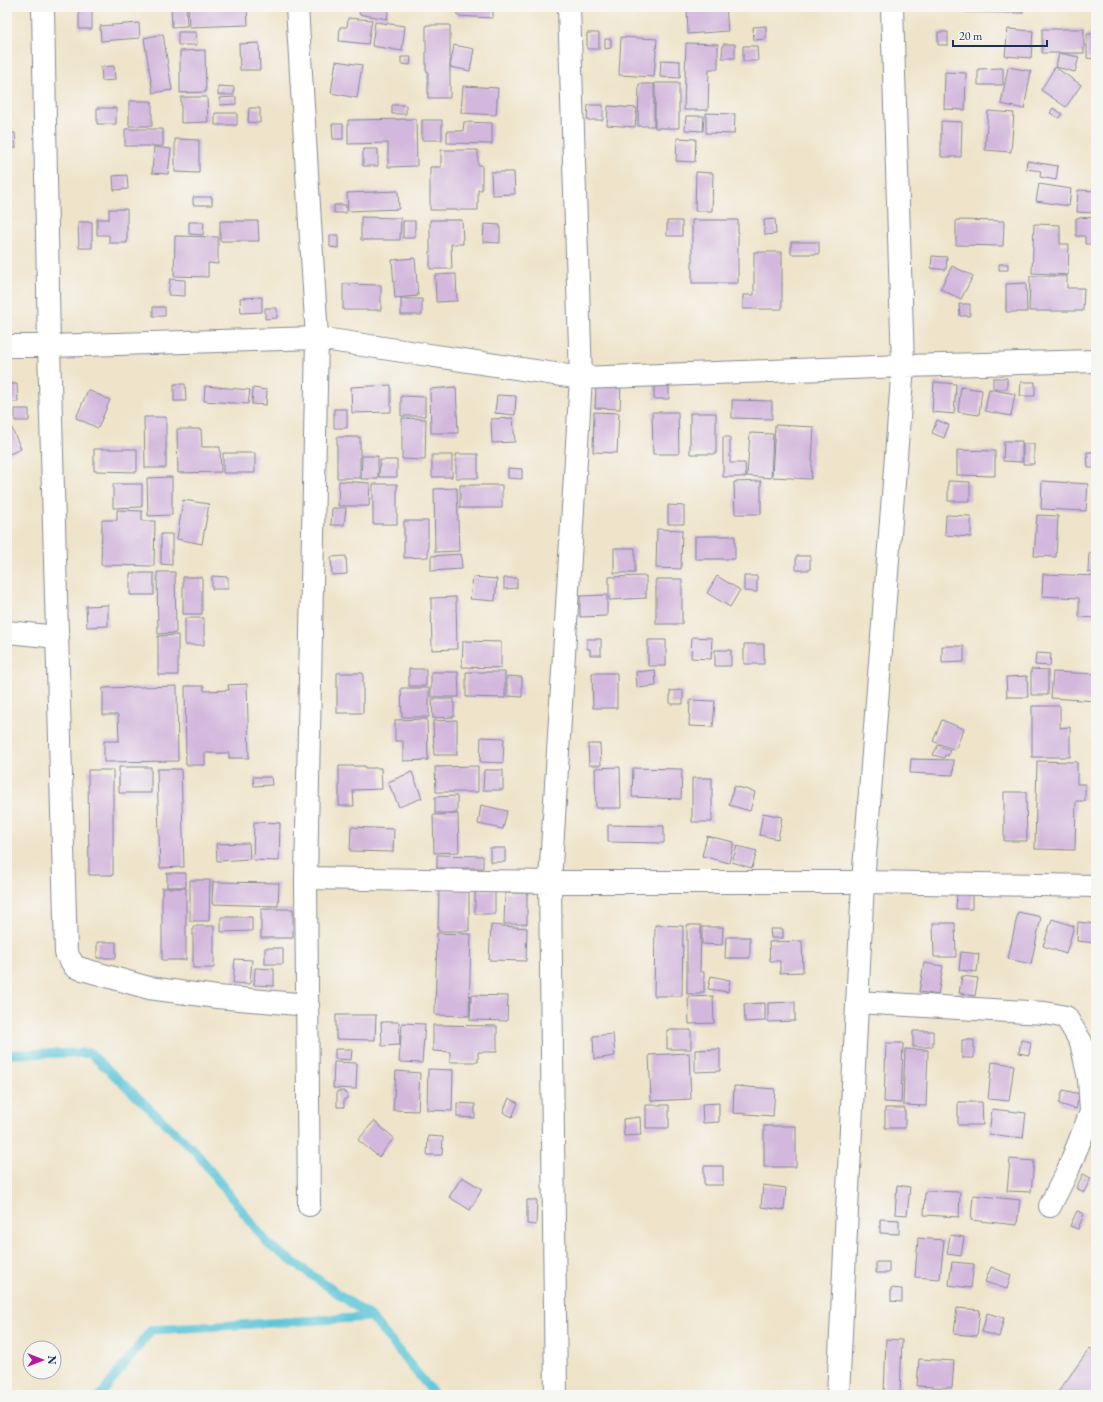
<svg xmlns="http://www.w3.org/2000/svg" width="1103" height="1402" viewBox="0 0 1103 1402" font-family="'EB Garamond',serif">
<rect width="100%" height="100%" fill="#f6f6f2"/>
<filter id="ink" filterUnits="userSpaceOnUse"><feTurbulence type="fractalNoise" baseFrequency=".025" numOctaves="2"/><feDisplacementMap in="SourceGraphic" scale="8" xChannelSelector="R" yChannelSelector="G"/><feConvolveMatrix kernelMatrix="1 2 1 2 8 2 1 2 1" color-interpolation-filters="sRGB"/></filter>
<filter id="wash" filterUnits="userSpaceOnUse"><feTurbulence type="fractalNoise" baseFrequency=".012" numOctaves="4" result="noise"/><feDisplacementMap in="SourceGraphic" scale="16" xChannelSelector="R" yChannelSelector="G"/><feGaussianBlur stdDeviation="0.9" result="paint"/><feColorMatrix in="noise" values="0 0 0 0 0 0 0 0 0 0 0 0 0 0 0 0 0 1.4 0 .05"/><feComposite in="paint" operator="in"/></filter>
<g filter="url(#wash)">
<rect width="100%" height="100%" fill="#efe4ca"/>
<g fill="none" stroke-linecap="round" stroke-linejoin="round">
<path stroke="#5cc5d8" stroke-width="9" d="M7,1054L90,1053L195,1151L269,1245L371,1317L435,1395
M101,1395L151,1330L371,1317"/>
</g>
<g id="blocks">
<path fill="#d3b7dd" d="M7,7H10V16H7Z
M171,7H186L187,26L172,27Z
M188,7H247L248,25L189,27Z
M360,7L369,8V7H389L387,19L359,14Z
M457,7H493V18L457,16Z
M687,7H726L728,31L688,34Z
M965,7H1023V13L965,12Z
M79,8H92V29H79Z
M348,18L372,20L368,44L339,41L340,27H347Z
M375,22L405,26L402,51L372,46Z
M139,23L140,38L101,41L100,26Z
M426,25H450V67L454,45L474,49L470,71L450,67V98H428V71H426Z
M766,26V39L754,40L753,27Z
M1008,29L1033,31L1031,58L1005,56Z
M1042,29H1084V53H1042Z
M178,32H196L197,45H178Z
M938,32H948V45H938Z
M587,33H599V49H587Z
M163,34L172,90L153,93L144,38Z
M1087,34H1096V59L1087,58Z
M621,37L657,39L654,77L619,75Z
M605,39H611V48L605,49Z
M259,43L260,70H240L239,44Z
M686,43L718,44V69H709L708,110H684Z
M723,44H735V58H722Z
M743,46H757L758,61H743Z
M205,50L206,92L180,93V51Z
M1059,53L1079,57L1075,72L1056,67Z
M401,57H411L410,65L401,64Z
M661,60L680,61V78L660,77Z
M336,61L362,65L357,98L331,93Z
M114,66L115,80L102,81L101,67Z
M1008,67L1031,71L1024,109L1001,104Z
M1055,67L1081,85L1066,107L1041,90Z
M1003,68V85H978V69Z
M945,72L966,73L965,110L944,109Z
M655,83H679V128H655Z
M639,84H654V126H638Z
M218,86L234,87V95H218Z
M463,86L498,88L496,115L461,113Z
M181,97H207L208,122L181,123Z
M236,97V104L220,105L219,98Z
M129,101H152V126H129Z
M392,105H406V114H392Z
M588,105H603V120H587Z
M608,106L637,108L635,127L607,125Z
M97,108H116V124H97Z
M249,108H260V123L248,122Z
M1053,108L1062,114L1059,118L1050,113Z
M988,111L1014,113L1011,152L985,150Z
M215,113H237V125H215Z
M706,113L735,114L734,134L706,133Z
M686,116H704L703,131L685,130Z
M416,119L417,166L388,167V143L348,144V120Z
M422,120H442V140H422Z
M941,121L962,122L961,157H941Z
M464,122L492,123V144L447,143V131H463Z
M332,124H343V139H333Z
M125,129H163V146H125Z
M7,133H15L16,148H7Z
M677,138L696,139L695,162L676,161Z
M175,139L199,140V173L175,172Z
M154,147L171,149L168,174L152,173Z
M363,149H378V166H363Z
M441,150H478V165H482V190H478V210H430V167H441Z
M1027,161L1058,166L1056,180L1040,177L1041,171L1026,169Z
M491,172H514L515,194L492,195Z
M696,172L713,173L712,211H695Z
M127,175L128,189L114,190L113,176Z
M1039,184L1071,189L1069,206L1036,201Z
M1078,190L1095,191L1094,213L1077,212Z
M398,191L399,209L348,211L347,193Z
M193,197H212V205H193Z
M334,205H346V213H334Z
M109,209H127V243H109V235H97V219H109Z
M361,217L401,218L400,240H361Z
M1096,217V244H1085V236H1076V218Z
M775,219L776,234L765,235L764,220Z
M430,220H462L463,244H451L452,269H430Z
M692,220H738V283H692Z
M956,220L1004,221L1003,246L956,245Z
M220,221H258L259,241H220Z
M403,221H415V238H403Z
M667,221H682V236H667Z
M78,222H92V248H79Z
M189,222H204L203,235L189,234Z
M484,224L500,225V243L483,242Z
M1034,224L1060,225V244H1069L1068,275L1032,273Z
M330,235H338V248L330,247Z
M175,236L218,237V264L208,263V277L174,276Z
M791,242H819V254H791Z
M754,252H782V309H743V295H754Z
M932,256L947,257L946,270L931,268Z
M415,258L418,296L395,298L392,260Z
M999,264H1008V270H999Z
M952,266L973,276L961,299L940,289Z
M456,274L457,301L436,302L435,275Z
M1030,276H1067V288H1084L1083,311H1029Z
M170,279L185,280V296L168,295Z
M1026,283L1027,312H1006V284Z
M343,284L381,285V310H343Z
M262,297V312L241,313L240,298Z
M401,299H422V315H401Z
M959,304H970V316H960Z
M153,307H165V316H153Z
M265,308H277V318L265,319Z
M993,378H1007V389H993Z
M934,382L956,384L954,414L932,412Z
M1021,382H1035V396H1020Z
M7,384H17L18,402H7Z
M174,384H185L186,401H174Z
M596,384H621L620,409L595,408Z
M654,384H669V399H654Z
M391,385V412L352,413L351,387Z
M205,386L250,390L248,404L204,401Z
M456,387L458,433H431L430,389Z
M961,387L982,390L979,415L958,412Z
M253,388L267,390L266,405L252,404Z
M989,389L1015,394L1011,416L985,411Z
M88,390L110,400L98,428L76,418Z
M497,395L516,396L515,415L495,413Z
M401,396L425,397V416H401Z
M732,400L772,401V419L732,418Z
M15,409H29V421H15Z
M334,409H347V428H334Z
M594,412L619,413L617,453L593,452Z
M652,412H678L679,454H653Z
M690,413H716V454H690Z
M7,417L21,449L7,455Z
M144,417H166V468H145Z
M402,418L426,419L425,460L402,459Z
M513,418L515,442L492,443L491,419Z
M937,420L949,425L944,438L932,433Z
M775,425L814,427L811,479L772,477Z
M177,429H201L202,447H220L221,472L178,473Z
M750,433L773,434L771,478L747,476Z
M337,437H360V478H337Z
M723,437H730V463H745L746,477H723Z
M1004,441H1022V462L1003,461Z
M1023,444H1034V464H1023Z
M94,449H137V472L94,471Z
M957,450L995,451V476L957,475Z
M1087,452H1096V468H1088Z
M223,453H255V473H223Z
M456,454H478V478H456Z
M432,455H452V477H432Z
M362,456H378V479H361Z
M380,460H397V477H379Z
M508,468L522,469V479L508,478Z
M172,477V515L148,516L147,478Z
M339,481L370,483L369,506H338Z
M761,481V514H735L734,482Z
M948,481L970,482V501H948Z
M1042,481L1088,484L1086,511L1041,509Z
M113,484H142V507L113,508Z
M373,484H397V524H373Z
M460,485H502V508H460Z
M457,488L459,551L435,552L434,489Z
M183,500L209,504L202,544L177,539Z
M668,505L684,506V524H668Z
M332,508H346L344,525H331Z
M117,510L142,511V521H155L154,566L101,565L102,520H117Z
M946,515L971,516V537L945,535Z
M1037,515L1058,516L1056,557L1034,556Z
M404,521H428V557L404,558Z
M657,529L682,530L681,569L656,568Z
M161,534H172V565L161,564Z
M695,536H735V559H695Z
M614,548H635V573H614Z
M1089,553H1096V573L1088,572Z
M461,554L462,569L431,571V556Z
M346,556L347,574L332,575L331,557Z
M796,556H810V570H796Z
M157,572H175L176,633L158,634Z
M130,573H154V595H130Z
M1043,574L1096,576V618L1079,617V598L1042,596Z
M212,576L228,577V589H212Z
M646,576V598L609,600V577Z
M717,576L740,590L730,607L707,593Z
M744,576H757V592L744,591Z
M183,577H202V614H183Z
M473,577L497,579L495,601L470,599Z
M504,578H517V588L504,589Z
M656,579H682V624H656Z
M607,595V616L580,617V596Z
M456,597L457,649L432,650L431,598Z
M108,605V626L87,627L86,606Z
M185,618H204V645H185Z
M178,635V675H158V636Z
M692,637L712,638L711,659L691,658Z
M587,639H601V655H590V649H587Z
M648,640H666V666H648Z
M463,641L501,642V668L462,667Z
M744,644H764V664H744Z
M942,646H964V662L942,663Z
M715,650H731V666H715Z
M1036,653L1051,654L1050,666L1035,665Z
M409,669H426V686H409Z
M1031,669L1048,670V695H1031Z
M655,670L656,686L637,688L636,672Z
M431,672H458L459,697H431Z
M466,672H505V698L466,697Z
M1053,672L1096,674V701L1051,698Z
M337,673H363V713H337Z
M592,673H617V708H593Z
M507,676L522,677V697L507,696Z
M1027,676L1028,697H1007L1006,677Z
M247,684L249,758H229V753H205V765H186L185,686H204V691L229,690L228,685Z
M177,686L178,761L104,762V741H119L118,715H103V688Z
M401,688H429V717H402Z
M683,690V704H670V691Z
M432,699H454V717L433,718Z
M690,700L715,701L713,727L689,726Z
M1032,706H1060V728L1070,727V757H1032Z
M427,719L428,760L403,761V741H395V720Z
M457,720V755H434L433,721Z
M942,720L964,729L955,750L933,741Z
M481,737L504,738L503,763L480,762Z
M588,744H600L601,765H589Z
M938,745L950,750L948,756L945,755L944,758L933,755Z
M911,759L954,760L953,775L910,773Z
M1037,761L1077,762V784H1085V801H1076L1075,850L1035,849Z
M339,766H365V768H381L382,789L353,790L354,806H339Z
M478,766V792H436L435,767Z
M119,767H151V793H119Z
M620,767L621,808H596L595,768Z
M633,768L682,769L681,799L632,797Z
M157,769H181L184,867L160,868Z
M88,770H113V875H89Z
M484,770H503V790H483Z
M412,772L422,798L399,807L388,782Z
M253,777H271L272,785L254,786Z
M692,778H712V822H692Z
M734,786L755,792L750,811L729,805Z
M1004,792H1026L1027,841H1004Z
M457,796V813H435V797Z
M481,805L507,811L503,829L478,824Z
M763,813L782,817L778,839L759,835Z
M458,814L459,852L434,853L433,815Z
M254,822L280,823L279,861L253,860Z
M608,825L664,826V843L608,842Z
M351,827L394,829L393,852L350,851Z
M707,836L734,842L729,863L702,856Z
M249,843L250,859L217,861L216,844Z
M737,846L757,851L752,868L732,862Z
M490,848H505V862H490Z
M437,855L483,856V868H437Z
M167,873H186V887H167Z
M190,880H210L209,921H190Z
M213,882L279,883L278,906L212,904Z
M162,888H186V960H162Z
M439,890H469V931H438Z
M475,890H495V914H475Z
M505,893H527V924H504Z
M957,893H972V909H956Z
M261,909H293V938H261Z
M1018,912L1041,917L1031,964L1008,959Z
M221,917H252V931L221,932Z
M1052,919L1074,926L1066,954L1043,946Z
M1078,922L1096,924V943L1077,941Z
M933,923H955L956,957H934Z
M491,925L527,928L526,961L489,960Z
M655,925L683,926L682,996H654Z
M687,925H701L700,972H704V992H700V994H687Z
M193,926H214V968H193Z
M702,927H723L722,945L702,944Z
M770,929H783V938H771Z
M437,933L471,934L469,1016L435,1015Z
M726,937H750V958H725Z
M802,941L803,972L780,973V961H770L769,942Z
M97,942H116V958H97Z
M265,948H283V964H265Z
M961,952L979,954L977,972L959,970Z
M235,959L252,960L250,984L233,983Z
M924,963L943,966L938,995L919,992Z
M255,968L274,969V986L254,985Z
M711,976L730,980L728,992L708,989Z
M962,976L978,978L975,996L959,993Z
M471,995L508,996L507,1021L470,1020Z
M713,996L714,1023L689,1024L688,997Z
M795,1002V1021L768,1022V1003Z
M765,1003V1021L745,1022L744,1004Z
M336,1015H376L375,1040L336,1039Z
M381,1022H399L400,1045L382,1046Z
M402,1023L425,1024L422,1063L399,1062Z
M433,1025L497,1026V1052H478V1062H450V1052L433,1051Z
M667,1030H691V1049H667Z
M913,1031H933V1047H913Z
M613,1034L615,1056L594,1059L593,1036Z
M962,1040H974V1058H962Z
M1021,1040L1031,1042L1029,1055L1019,1053Z
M886,1043H903L901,1103L884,1102Z
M335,1049H352L351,1060L335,1059Z
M720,1049V1071L695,1072V1050Z
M905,1049L928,1050L926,1106L903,1105Z
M689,1053L691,1099L651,1101L649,1055Z
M334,1062L357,1063L356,1089L333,1088Z
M992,1062L1014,1065L1009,1101L988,1099Z
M428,1069L453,1070L452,1111L427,1110Z
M396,1071L420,1073L418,1111L393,1110Z
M734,1086L775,1089L773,1116L733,1113Z
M1063,1090L1080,1094L1076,1109L1059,1104Z
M337,1091H344V1093H347V1099H344V1107H337Z
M509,1098L518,1103L512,1117L503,1112Z
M958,1102H982L983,1125H958Z
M457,1103L475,1104V1118L457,1117Z
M719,1103V1122L703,1123L702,1104Z
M646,1105H669V1128H646Z
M885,1108H905V1128H885Z
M992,1109L1026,1113L1023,1138L989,1134Z
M640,1117L641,1135L624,1136L623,1119Z
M374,1121L394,1138L379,1157L358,1140Z
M764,1126H796V1167H764Z
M428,1136L443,1137L442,1155H427Z
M1010,1159L1034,1161L1031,1192L1007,1191Z
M704,1166H723V1185H704Z
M1083,1174L1091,1178L1084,1192L1076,1188Z
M462,1177L482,1189L470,1210L449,1197Z
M763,1185L786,1188L784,1210L761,1207Z
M897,1185L910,1187L907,1215L895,1214Z
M925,1191L960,1192L959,1217L924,1215Z
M973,1195L1020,1200L1017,1225L971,1220Z
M527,1200H537L536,1225L527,1224Z
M1077,1211L1084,1214L1078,1229L1070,1226Z
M880,1219L899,1220V1234L880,1233Z
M950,1235L964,1237L961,1256L947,1254Z
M918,1238L944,1240L940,1279L915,1277Z
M876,1262H889V1273H876Z
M952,1262L974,1264L971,1288L949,1285Z
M991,1267L1011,1275L1007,1289L985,1282Z
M891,1288L902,1289V1302L891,1301Z
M957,1308L980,1310L977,1336L954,1334Z
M987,1313L1004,1318L999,1337L982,1332Z
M886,1339L902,1340L900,1395H884Z
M1090,1348L1096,1353V1386L1090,1395H1056Z
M919,1359L954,1361L952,1388L917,1386Z"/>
</g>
</g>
<g filter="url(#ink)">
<use href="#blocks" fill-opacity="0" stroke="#858a94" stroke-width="1"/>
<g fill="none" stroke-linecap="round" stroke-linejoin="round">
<g stroke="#858a94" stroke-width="24">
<path id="street" d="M43,7L49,346L66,953L75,967L149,988L217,997L308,1005
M297,7L317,338L306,878L309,1205
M7,346H49L317,338L581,378L903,366L1096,361
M7,632L58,637
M306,878L550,882H863L1096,886
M857,1002L1009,1011L1045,1013L1066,1017L1081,1042L1089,1079L1091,1112L1068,1170L1050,1206
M556,1395L550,882L581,378L569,7
M838,1395L863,882L903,366L892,7"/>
</g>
<use href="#street" stroke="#fff" stroke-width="22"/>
</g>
</g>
<rect width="1103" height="1402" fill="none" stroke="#f6f6f2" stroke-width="24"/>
<g transform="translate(42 1360) rotate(90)"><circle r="19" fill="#f6f6f2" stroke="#9ea6b7"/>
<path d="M0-3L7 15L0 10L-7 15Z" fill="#b5179e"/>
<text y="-6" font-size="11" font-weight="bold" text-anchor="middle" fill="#1b2f5e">N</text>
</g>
<path d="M953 40v6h94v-6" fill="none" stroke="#1b2f5e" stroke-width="2"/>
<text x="959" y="40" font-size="12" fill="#1b2f5e" stroke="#f6f6f2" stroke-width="3" paint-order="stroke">20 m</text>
</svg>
